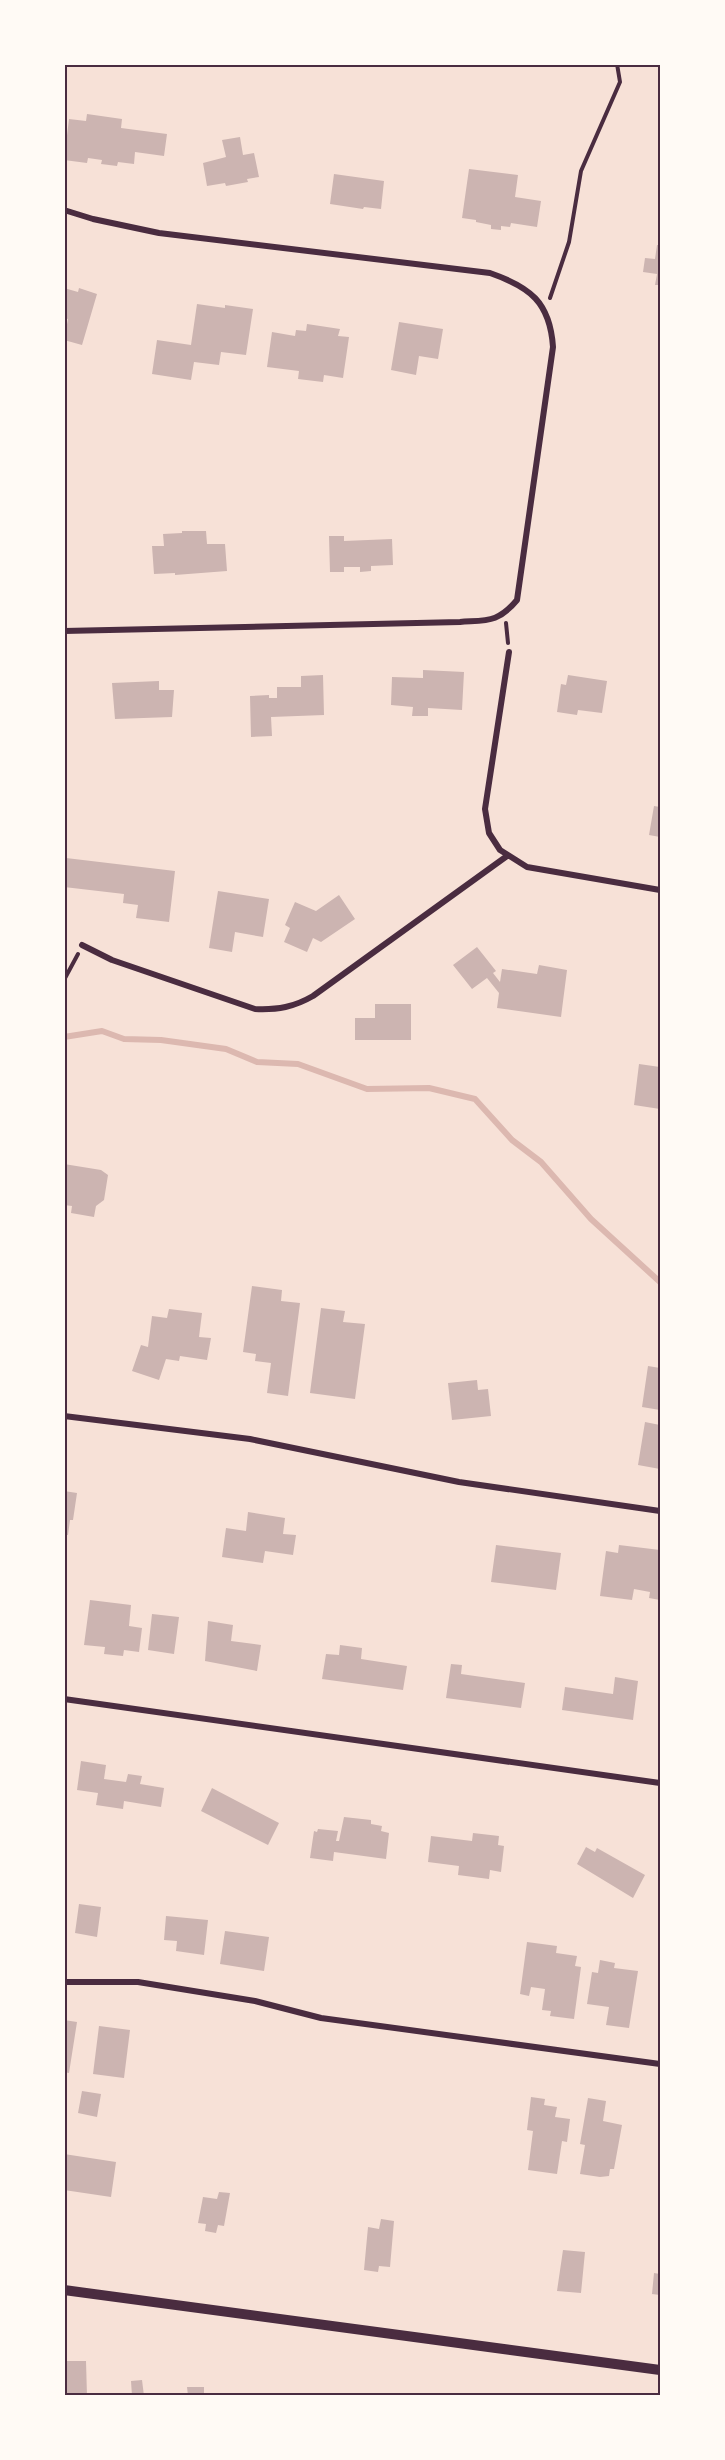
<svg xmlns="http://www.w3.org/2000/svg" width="725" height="2460" viewBox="0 0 725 2460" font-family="'Space Grotesk',sans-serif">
<rect width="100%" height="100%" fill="#f7e1d7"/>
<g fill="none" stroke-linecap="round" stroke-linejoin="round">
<path stroke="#dcb8b0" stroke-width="6" d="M64,1037L102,1031L124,1039L161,1040L226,1049L257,1062L298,1064L367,1089L429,1088L475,1099L512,1140L541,1162L591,1219L660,1282"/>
</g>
<path fill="#ccb4b1" d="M87,114L122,119L121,128L167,134L164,156L135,152L134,164L118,162L117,166L101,164L102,160L88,158L87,163L64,160L69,119L86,121Z
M240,137L243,155L254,153L259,177L247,179L248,182L226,186L225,183L207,186L203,163L226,157L222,140Z
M469,169L518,175L515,197L541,201L537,227L511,223L510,227L501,226V230L491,229V225L476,222V220L462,218Z
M334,174L384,181L381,209L364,207L363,209L330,204Z
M657,245H660V285H655L657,274L643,272L645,258L655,259Z
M64,288L78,292L79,288L97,294L82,345L64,340L68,319L64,318Z
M197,304L225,308V305L253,309L246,355L221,352L219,365L194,362L191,380L152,374L157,340L191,345Z
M399,322L443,329L438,359L419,356L416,375L391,370Z
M307,324L340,329L338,336L349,337L343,378L324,375L323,382L298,379L299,371L267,367L272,332L295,336L296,330L306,331Z
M182,531H206L207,544H225L227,571L175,575V573L154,574L152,546H164L163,534L182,533Z
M329,536H344V541L392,539L393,565L371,566V571L360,572V567H344V572H330Z
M423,670L464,672L462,710L428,708V716H412L413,707L391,705L392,677L423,678Z
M323,675L324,715L271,717L272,736L251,737L250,696L269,695V698H277V687H301V676Z
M568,675L607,681L602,713L578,710L577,715L557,712L561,684L566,685Z
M159,681V690H174L172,717L115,719L112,683Z
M654,806L660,807V837L649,835Z
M66,858L175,871L169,922L136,918L138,905L123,903L124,894L64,887Z
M218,891L269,899L263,937L235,932L232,952L209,948Z
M339,895L355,919L321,942L313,938L307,952L284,942L290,928L285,925L295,902L316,911Z
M477,947L496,971L493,973L500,982L502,969L537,974L539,965L567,970L561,1017L497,1008L499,993L487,978L472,989L453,965Z
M375,1004H411V1040H355V1018H375Z
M639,1064L660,1067V1109L634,1105Z
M64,1164L101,1170L108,1175L104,1200L96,1206L94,1217L71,1213L72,1206L64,1205Z
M252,1286L282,1290L281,1301L300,1303L288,1396L267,1393L271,1363L255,1361L256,1354L243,1352Z
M321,1308L345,1311L343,1322L365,1324L355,1399L310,1393Z
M169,1309L202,1313L199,1337L211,1338L207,1360L180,1356L179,1361L166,1359L159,1380L132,1371L141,1345L148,1347L152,1316L167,1318Z
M648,1366L660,1368V1410L642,1407Z
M477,1380L478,1390L488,1389L491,1416L452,1420L448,1383Z
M645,1422L660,1425V1469L638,1465Z
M64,1491L77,1493L73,1520H70L68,1535H64Z
M248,1512L285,1518L283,1534L296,1535L293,1555L265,1551L263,1563L222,1557L226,1528L246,1531Z
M496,1545L561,1553L556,1590L491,1582Z
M619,1545L660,1550V1600L649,1598L650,1592L634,1589L632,1600L600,1596L606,1551L618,1553Z
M90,1600L131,1605L129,1626L142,1628L139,1652L124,1650L123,1656L104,1654L105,1647L84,1645Z
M152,1614L179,1617L174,1654L148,1650Z
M208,1621L233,1625L231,1641L261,1645L257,1671L205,1661Z
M340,1645L362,1648L361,1659L407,1666L403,1690L322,1679L326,1654L339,1655Z
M451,1664L462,1665L461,1674L525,1683L521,1708L446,1698Z
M615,1677L638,1681L633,1720L562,1710L565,1687L613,1694Z
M81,1761L106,1765L104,1779L126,1782L128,1774L142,1776L140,1784L164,1788L161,1807L124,1801L123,1809L96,1805L98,1793L77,1790Z
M212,1788L279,1823L268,1845L201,1811Z
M344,1817L371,1820V1824L382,1826L381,1831L389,1833L386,1859L334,1852L333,1861L310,1858L314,1831L317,1832L318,1829L338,1831L336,1841H339Z
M473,1833L499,1836L498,1845L504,1846L501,1872L490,1870L489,1879L458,1875L459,1866L428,1862L431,1836L472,1841Z
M586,1847L595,1852L597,1848L645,1875L633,1898L577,1864Z
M79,1904L101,1907L97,1937L75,1933Z
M166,1916L208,1920L204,1955L176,1951L177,1941L164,1940Z
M225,1931L269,1937L264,1971L220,1964Z
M527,1942L557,1946L556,1953L577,1956L575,1966L581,1967L574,2019L550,2016L551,2011L542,2010L545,1989L531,1987L529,1996L520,1994Z
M600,1960L615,1963L614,1968L638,1971L629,2028L606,2025L609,2007L587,2004L592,1972L598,1973Z
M64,2020L77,2022L69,2073L64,2072Z
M99,2026L130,2030L124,2078L93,2074Z
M82,2091L101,2094L97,2117L78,2113Z
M531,2097L545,2099L544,2105L557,2107L555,2117L570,2119L567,2142L562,2141L557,2174L528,2170L533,2131L527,2130Z
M588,2098L606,2101L603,2121L622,2125L614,2169H610L609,2176L600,2177L580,2174L585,2145L580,2144Z
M64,2154L116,2162L111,2197L64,2190Z
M219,2192L230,2193L224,2226L218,2225L216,2233L205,2231L206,2224L198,2223L203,2197L217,2199Z
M381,2219L394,2221L390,2267L379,2266L378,2272L364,2270L368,2227L379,2229Z
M563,2250L585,2252L581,2293L557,2291Z
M654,2273L660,2274V2295L652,2294Z
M64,2361H86L87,2396H64Z
M142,2380L144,2396H132L131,2381Z
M187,2387H204V2396H188Z"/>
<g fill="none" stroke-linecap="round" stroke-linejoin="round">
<path stroke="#4a2c40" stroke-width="4" d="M550,298L569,242L581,171L620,82L617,64
M506,623L508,643
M64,980L78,954"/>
<path stroke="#4a2c40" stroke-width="6" d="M64,210L93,219L159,233L490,273C530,287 550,302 553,347L517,600C498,623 487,620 460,622L64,631
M509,652L485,809L489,833L500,850L527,867L660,890
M82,945L112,960L255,1009C278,1010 294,1007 313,996L507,856
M64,1416L250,1439L459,1482L660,1511
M64,1699L660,1783
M64,1982H138L255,2001L321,2018L660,2064"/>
<path stroke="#4a2c40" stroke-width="10" d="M64,2290L660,2370"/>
</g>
<rect width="725" height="2460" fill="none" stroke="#fffaf5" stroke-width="132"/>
<rect x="66" y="66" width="593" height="2328" fill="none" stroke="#4a2c40" stroke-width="2"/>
</svg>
